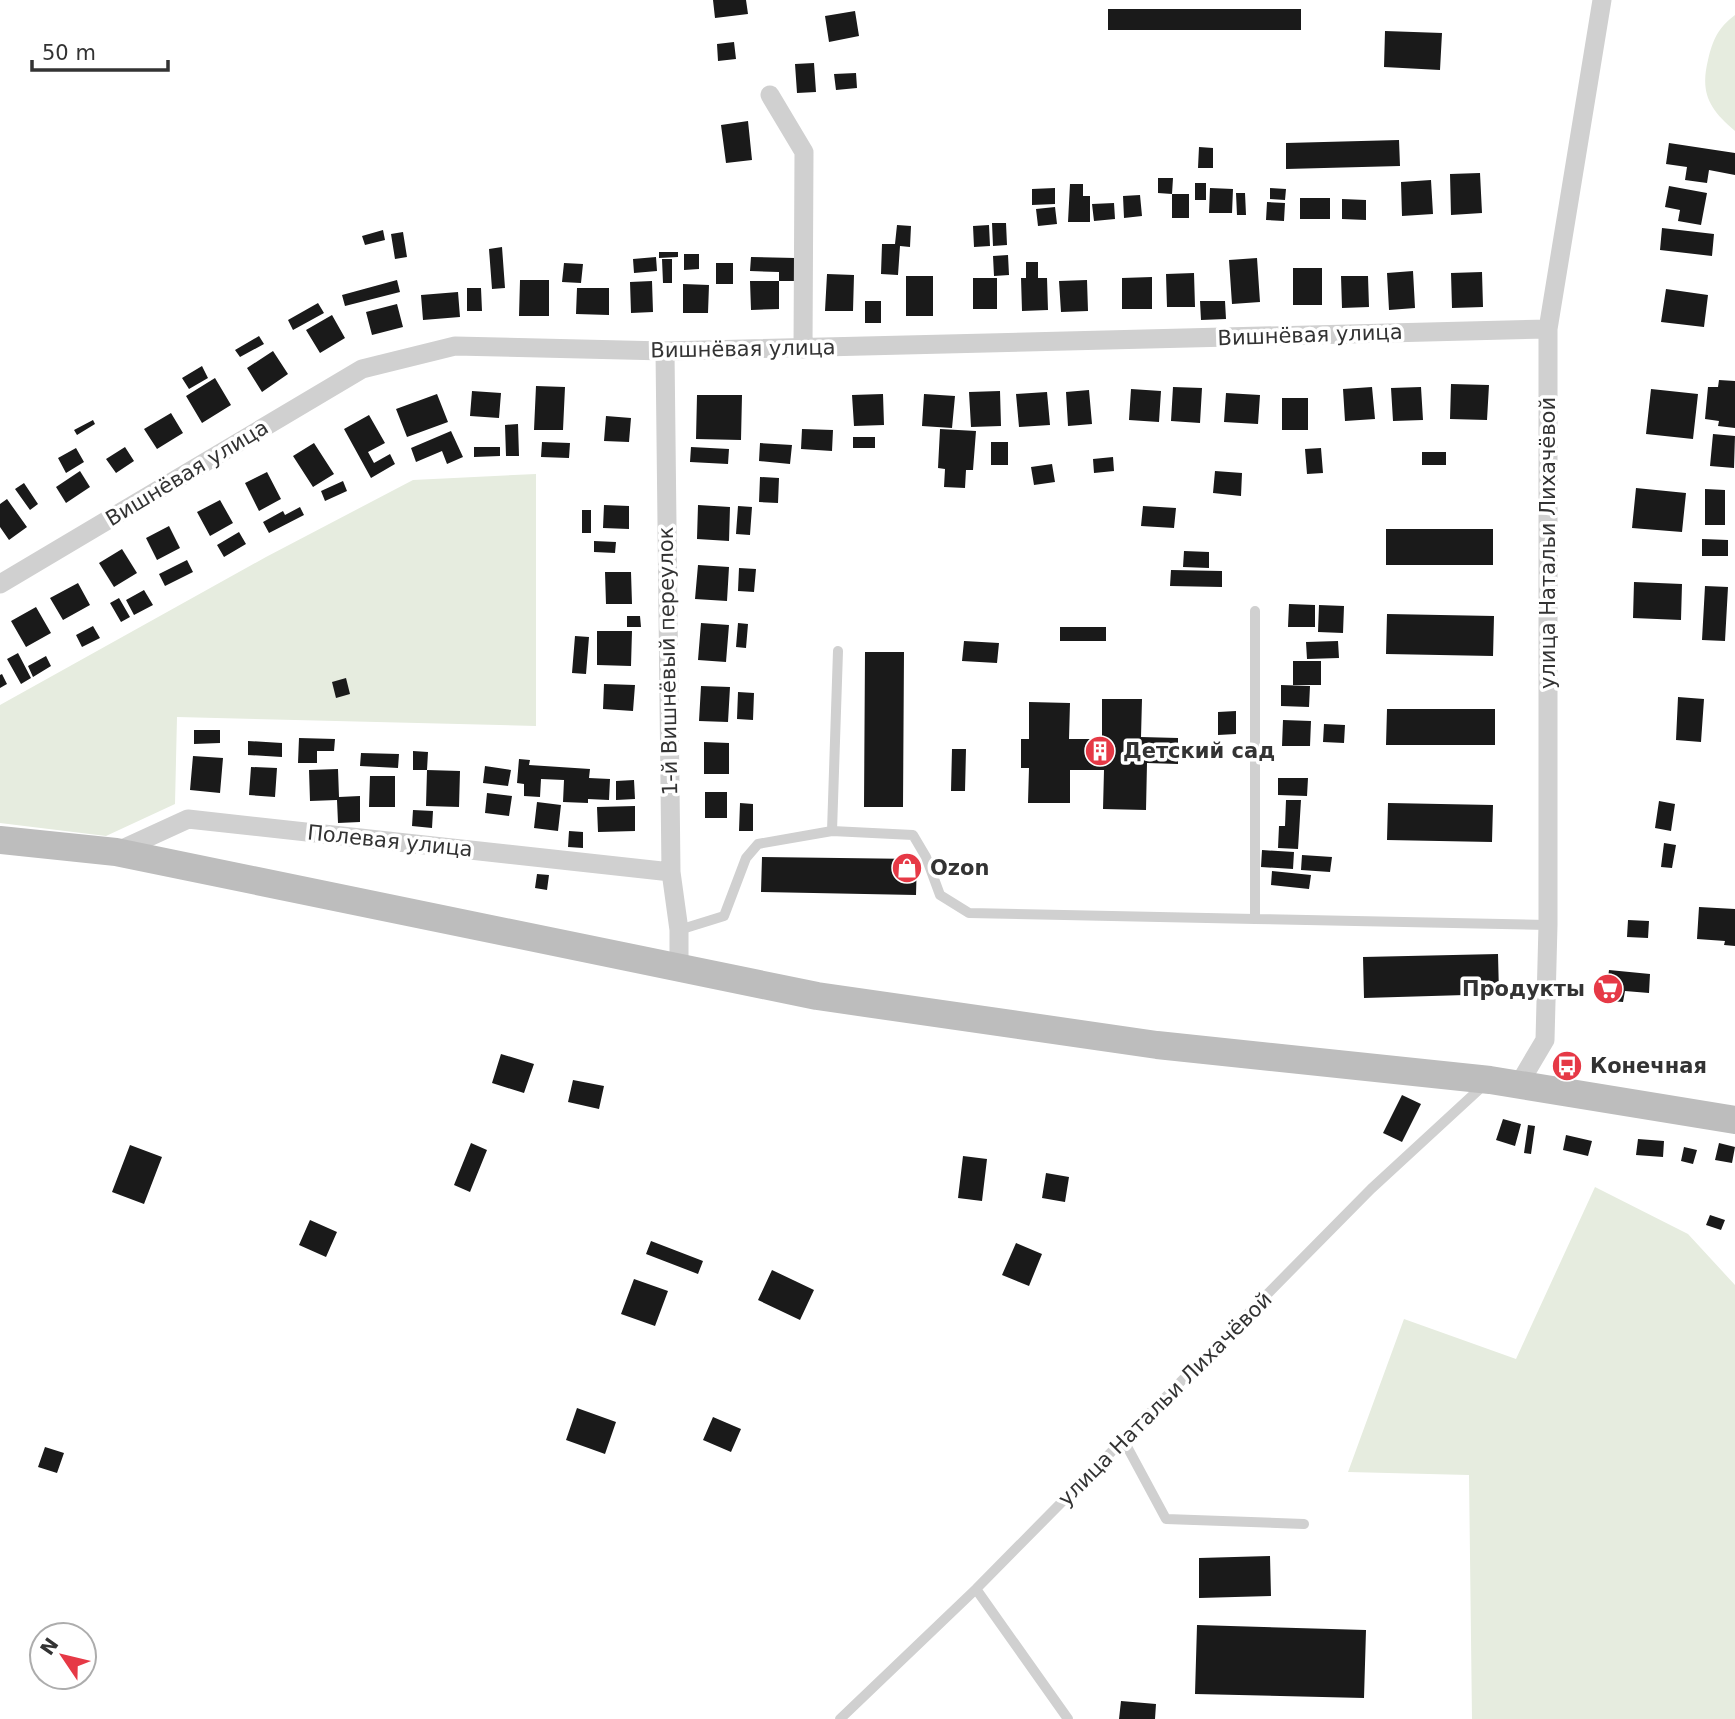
<svg xmlns="http://www.w3.org/2000/svg" width="1735" height="1719" viewBox="0 0 1735 1719" font-family="'DejaVu Sans',sans-serif">
<rect width="100%" height="100%" fill="#fff"/>
<path fill="#e6ecdf" d="M1735,15V131C1709,109 1700,93 1708,60C1713,39 1718,28 1735,15Z
M536,474V726L177,717L175,804L106,836L0,823V705L266,557L413,480Z
M1595,1187L1688,1234L1735,1285V1719H1472L1469,1475L1348,1472L1404,1319L1516,1359Z"/>
<path fill="#1a1a1a" d="M713,0H746L748,14L715,18Z
M1108,9H1301V30H1108Z
M855,11L859,36L829,42L825,16Z
M1385,31L1442,33L1440,70L1384,67Z
M734,42L736,59L718,61L717,44Z
M814,63L816,92L797,93L795,64Z
M856,73L857,88L836,90L834,74Z
M748,121L752,160L726,163L721,125Z
M1399,140L1400,166L1286,169V143Z
M1669,143L1735,153V175L1709,170L1707,183L1685,180L1687,167L1666,164Z
M1199,147L1213,148V168H1198Z
M1480,173L1482,213L1451,215L1450,174Z
M1158,178H1173L1172,194L1158,193Z
M1431,180L1433,214L1402,216L1401,182Z
M1195,183H1206V200H1195Z
M1070,184H1083V196H1090V222H1068Z
M1669,186L1707,193L1701,225L1678,221L1680,210L1665,207Z
M1055,188V204L1032,205V189Z
M1210,188L1233,189L1232,213H1209Z
M1270,188L1286,189L1285,200L1270,199Z
M1236,193H1245L1246,215H1237Z
M1172,194H1189V218H1172Z
M1140,195L1142,216L1124,218L1123,196Z
M1300,198H1330V219H1300Z
M1342,199L1366,200V220L1342,219Z
M1267,202L1285,203L1284,221L1266,220Z
M1114,203L1115,219L1094,221L1092,204Z
M1055,207L1057,224L1038,226L1036,209Z
M992,223H1006L1007,245L993,246Z
M897,225L911,226L910,247L900,246L898,275L881,274L882,244H895Z
M989,225L990,246L974,247L973,226Z
M1662,228L1714,234L1712,256L1660,250Z
M383,230L385,240L365,245L362,236Z
M403,232L407,257L395,259L391,234Z
M502,247L505,288L492,289L489,249Z
M659,252H678V257L659,258Z
M684,254H699V269L684,270Z
M1008,255L1009,275L994,276L993,256Z
M656,257L657,271L634,273L633,259Z
M751,257L795,258V281H779V309L751,310L750,281H779V272L750,271Z
M1257,258L1260,302L1232,304L1229,260Z
M662,259H672V283H663Z
M1026,262H1038V278H1047L1048,310L1022,311L1021,278H1026Z
M564,263L583,264L581,283L562,282Z
M716,263H733V284H716Z
M1293,268H1322V305H1293Z
M1413,271L1415,308L1389,310L1387,273Z
M1482,272L1483,307L1452,308L1451,273Z
M1194,273L1195,307H1167L1166,274Z
M827,274L854,275L853,311H825Z
M906,276H933V316H906Z
M1341,276H1368L1369,307L1342,308Z
M1152,277V309H1122V278Z
M973,278H997V309H973Z
M397,280L400,292L345,306L342,295Z
M520,280H549V316H519Z
M1087,280L1088,311L1061,312L1059,281Z
M652,281L653,312L631,313L630,282Z
M683,284L709,285L708,313H683Z
M467,288H481L482,311H467Z
M577,288H609V315L576,314Z
M1666,289L1708,295L1704,327L1661,322Z
M458,292L460,317L423,320L421,295Z
M865,301H881V323H865Z
M1200,301H1225L1226,319L1201,320Z
M318,303L324,313L293,330L288,320Z
M397,304L403,327L372,335L366,312Z
M332,315L345,338L320,353L306,330Z
M259,336L264,344L240,357L235,350Z
M273,351L288,374L262,392L247,368Z
M202,366L208,378L189,389L182,378Z
M215,378L231,405L202,423L186,396Z
M1719,380L1735,381V428L1718,426L1719,421L1705,419L1708,387H1718Z
M1451,384L1489,385L1487,420L1450,419Z
M536,386L565,387L563,430H534Z
M1173,387L1202,388L1200,423L1171,421Z
M1372,387L1375,419L1345,421L1343,389Z
M1421,387L1423,420L1393,421L1391,388Z
M1131,389L1161,391L1159,422L1129,420Z
M1651,389L1698,394L1693,439L1646,434Z
M1089,390L1092,424L1068,426L1066,392Z
M472,391L501,393L499,418L470,416Z
M1000,391L1001,426L971,427L969,392Z
M1047,392L1050,425L1019,427L1016,394Z
M1226,393L1260,395L1258,424L1224,422Z
M437,394L448,422L407,437L396,409Z
M883,394L884,425L854,426L852,395Z
M924,394L955,396L952,428L922,426Z
M697,395H742L741,440L696,439Z
M1282,398H1308V430H1282Z
M171,413L183,433L157,449L144,429Z
M369,415L385,443L368,452L374,463L390,454L395,464L371,478L344,429Z
M606,416L631,418L629,442L604,441Z
M93,420L95,424L77,435L74,430Z
M518,424L519,456H506L505,425Z
M802,429L833,430L832,451L801,449Z
M940,429L976,431L973,470H966L965,488L944,487L945,469L938,468Z
M451,431L463,457L447,464L442,451L416,462L411,448Z
M1713,434L1735,436L1734,468L1710,466Z
M853,437H875V448H853Z
M542,442L570,443L569,458L541,457Z
M991,442H1008V465H991Z
M314,443L334,474L313,487L293,456Z
M760,443L792,445L790,464L759,461Z
M125,447L134,461L116,473L106,459Z
M474,447H500V456L474,457Z
M691,447L729,449L728,464L690,462Z
M76,448L84,462L66,473L58,458Z
M1321,448L1323,473L1307,474L1305,449Z
M1422,452H1446V465H1422Z
M1113,457L1114,471L1094,473L1093,459Z
M1052,464L1055,482L1034,485L1031,467Z
M80,471L90,487L66,503L56,487Z
M1215,471L1242,473L1241,496L1213,493Z
M267,472L281,499L259,511L245,483Z
M760,477L779,478L778,503L759,502Z
M343,481L347,491L325,501L321,491Z
M24,483L38,504L30,510L15,489Z
M1636,488L1686,493L1682,532L1632,528Z
M1705,489L1725,490V525H1705Z
M7,499L27,527L9,540L0,527V504Z
M220,500L233,523L210,536L197,512Z
M604,505L629,506V529L603,528Z
M698,505L730,507L729,541L697,539Z
M738,506L752,507L750,535L736,534Z
M1143,506L1176,508L1174,528L1141,526Z
M300,507L304,515L269,533L263,522L283,511L285,515Z
M582,510H591V533H582Z
M169,526L180,548L157,560L146,538Z
M1386,529H1493V565H1386Z
M239,532L246,544L224,557L217,545Z
M1702,539L1728,540V556H1702Z
M594,541L616,542L615,553L594,552Z
M122,549L137,573L114,587L99,563Z
M1184,551L1209,552V568L1183,567Z
M187,560L193,572L165,586L159,574Z
M698,565L729,567L727,601L695,599Z
M739,568L756,569L754,592L738,591Z
M1171,570L1222,571V587L1170,586Z
M605,572H631L632,604H606Z
M1634,582L1682,584L1681,620L1633,618Z
M78,583L90,605L63,620L50,598Z
M1705,586L1728,587L1725,641L1702,640Z
M144,590L153,605L134,615L126,600Z
M119,598L130,617L121,622L110,603Z
M1289,604L1315,605V627H1288Z
M1319,605L1344,606L1343,633L1318,632Z
M36,607L51,633L26,647L11,621Z
M1387,614L1494,616L1493,656L1386,654Z
M627,616H640L641,627H627Z
M701,623L729,625L726,662L698,660Z
M738,623L748,624L746,648L736,647Z
M93,626L100,638L82,647L76,635Z
M1060,627H1106V641H1060Z
M597,631H632L631,666L597,665Z
M575,636L589,637L586,674L572,673Z
M964,641L999,643L997,663L962,661Z
M1338,641L1339,658L1307,659L1306,642Z
M865,652H904L903,807H864Z
M18,653L31,678L21,684L7,659Z
M46,656L51,666L33,677L28,666Z
M1293,661H1321V685H1293Z
M2,674L7,684L0,688V675Z
M346,678L350,694L336,698L332,682Z
M604,684L635,685L633,711L603,709Z
M1281,685L1310,686L1309,707L1281,706Z
M701,686L730,687L728,722L699,721Z
M738,692L754,693L753,720L737,719Z
M1678,697L1704,699L1701,742L1676,740Z
M1102,699H1142L1141,737L1178,738V764L1147,763L1146,810L1103,809L1104,770H1070V803H1028L1029,768H1021V739H1029V702L1070,703L1069,739H1102Z
M1387,709H1495V745H1386Z
M1236,711V734L1218,735V712Z
M1283,720L1311,721L1310,746H1282Z
M1324,724L1345,725L1344,743L1323,742Z
M194,730H220V743L194,744Z
M299,738L335,739L334,751H317V763H298Z
M248,741L282,743V757L248,755Z
M704,742L729,743V774H704Z
M952,749H966L965,791H951Z
M413,751L428,752L427,770H413Z
M361,753L399,754L398,768L360,766Z
M193,756L223,758L220,793L190,790Z
M519,759L530,760L529,765L590,769L589,778L610,779L609,800L588,799V803L563,802L564,780L541,779L540,797L524,796V784L517,783Z
M485,766L511,770L508,786L483,783Z
M251,767L277,768L275,797L249,795Z
M338,769L339,797L360,796V822L338,823L337,800L310,801L309,770Z
M427,770L460,771L459,807L426,806Z
M370,776H395V807H369Z
M1278,778H1308L1307,796L1278,795Z
M634,780L635,799L616,800V781Z
M705,792H727V818H705Z
M487,793L512,796L509,816L485,813Z
M1286,800H1301L1298,849L1278,848L1279,826H1285Z
M1659,801L1675,804L1671,831L1655,828Z
M537,802L561,805L558,831L534,828Z
M740,803L753,804V831H739Z
M1388,803L1493,805L1492,842L1387,840Z
M635,806V831L598,832L597,807Z
M413,810L433,811L432,828L412,826Z
M569,831L583,832V848L568,847Z
M1664,843L1676,845L1672,868L1661,867Z
M1262,850L1294,852L1293,869L1261,867Z
M1302,855L1332,857L1330,872L1301,870Z
M762,857L917,859L916,895L761,892Z
M1272,871L1311,875L1309,889L1271,885Z
M537,874L549,875L547,890L535,888Z
M1699,907L1735,909V946L1724,945L1725,941L1697,939Z
M1628,920L1649,921L1648,938L1627,937Z
M1498,954L1499,994L1364,998L1363,957Z
M1609,970L1650,974L1649,993L1625,991L1623,1002L1600,1000L1602,977L1608,978Z
M501,1054L534,1064L524,1093L492,1083Z
M573,1080L604,1086L599,1109L568,1102Z
M1402,1095L1421,1104L1402,1142L1383,1133Z
M1503,1119L1521,1124L1515,1146L1496,1140Z
M1528,1125L1535,1126L1531,1154L1524,1153Z
M1566,1135L1592,1141L1588,1156L1563,1150Z
M1638,1139L1664,1141L1663,1157L1636,1155Z
M471,1143L487,1150L470,1192L454,1185Z
M1719,1143L1735,1147L1732,1163L1715,1160Z
M130,1145L162,1157L144,1204L112,1192Z
M1684,1147L1697,1150L1693,1164L1681,1161Z
M963,1156L987,1159L982,1201L958,1198Z
M1046,1173L1069,1177L1065,1202L1042,1198Z
M1710,1215L1725,1220L1721,1230L1706,1225Z
M310,1220L337,1232L326,1257L299,1245Z
M651,1241L703,1261L698,1274L646,1254Z
M1016,1243L1042,1254L1029,1286L1002,1275Z
M772,1270L814,1290L800,1320L758,1300Z
M634,1279L668,1291L655,1326L621,1314Z
M577,1408L616,1422L605,1454L566,1440Z
M713,1417L741,1429L731,1452L703,1440Z
M45,1447L64,1453L57,1473L38,1467Z
M1270,1556L1271,1596L1199,1598V1558Z
M1197,1625L1366,1630L1364,1698L1195,1694Z
M1121,1701L1156,1704L1155,1719H1119Z"/>
<g fill="none" stroke-linecap="round" stroke-linejoin="round">
<path stroke="#d0d0d0" stroke-width="10" d="M1255,611V919L1548,925
M838,651L832,831L913,835L926,857L940,895L969,913L1255,919
M679,930L724,916L746,858L758,844L832,831
M1124,1441L1166,1519L1304,1524
M976,1589L1068,1719
M840,1719L976,1589L1371,1189L1485,1084"/>
<path stroke="#d0d0d0" stroke-width="19" d="M770,95L804,152L803,349
M665,351L671,872L679,930V969
M0,584L362,369L455,346L665,351L1548,329
M116,852L188,819L671,872
M1519,1084L1545,1040L1548,925V329L1602,0"/>
<path stroke="#bdbdbd" stroke-width="28" d="M0,840L116,852L817,996L1157,1045L1490,1080L1735,1120"/>
</g>
<defs>
<g id="building-disc" transform="scale(1.575)"><circle r="9.5" fill="#e63946" stroke="#fff"/><path d="M-4-6H4V6H1V3H-1V6H-4ZM-2.5-4.3h1.7v1.8h-1.7ZM.8-4.3h1.7v1.8H.8ZM-2.5-1h1.7V.8h-1.7ZM.8-1h1.7V.8H.8Z" fill="#fff"/></g>
<g id="shop-disc" transform="scale(1.575)"><circle r="9.5" fill="#e63946" stroke="#fff"/><path d="M-5-2.5h2.3a2.7 3.5 0 0 1 5.4 0H5L5.5 6h-11ZM-1.5-2.5h3a1.5 2.3 0 0 0-3 0Z" fill="#fff"/></g>
<g id="supermarket-disc" transform="scale(1.575)"><circle r="9.5" fill="#e63946" stroke="#fff"/><path d="M-6-5.5h2.5l.6 2H6L4.5 2H-2.5L-4.4-4H-6ZM-1.5 3.2a1.3 1.3 0 1 0 .1 0ZM3 3.2a1.3 1.3 0 1 0 .1 0Z" fill="#fff"/></g>
<g id="bus-disc" transform="scale(1.575)"><circle r="9.5" fill="#e63946" stroke="#fff"/><path d="M-5-6H5V4H4V6H2V4H-2V6H-4V4H-5ZM-3.5-4V0h7V-4ZM-3.5 1.2v1.5H-2V1.2ZM2 1.2v1.5H3.5V1.2Z" fill="#fff"/></g>
</defs>
<g fill-rule="evenodd">
<use href="#building-disc" x="1100" y="751"/>
<use href="#shop-disc" x="907" y="868"/>
<use href="#supermarket-disc" x="1608" y="989"/>
<use href="#bus-disc" x="1567" y="1066"/>
</g>
<g text-anchor="middle" dominant-baseline="central" stroke-width="7" stroke-linejoin="round" paint-order="stroke">
<g font-size="21" fill="#333" stroke="#fff">
<text transform="translate(1310 335) rotate(-2)">Вишнёвая улица</text>
<text transform="translate(743 349) rotate(-1)">Вишнёвая улица</text>
<text transform="translate(187 473) rotate(-31)">Вишнёвая улица</text>
<text transform="translate(1548 543) rotate(-90)">улица Натальи Лихачёвой</text>
<text transform="translate(668 661) rotate(-91)">1-й Вишнёвый переулок</text>
<text transform="translate(390 841) rotate(6)">Полевая улица</text>
<text transform="translate(1165 1399) rotate(-45)">улица Натальи Лихачёвой</text>
</g>
<g font-size="21" font-weight="bold" fill="#333" stroke="#fff" text-anchor="start">
<text x="1123" y="751">Детский сад</text>
<text x="930" y="868">Ozon</text>
<text x="1585" y="989" text-anchor="end">Продукты</text>
<text x="1590" y="1066">Конечная</text>
</g>
</g>
<g transform="translate(63 1656) rotate(305)"><circle r="33" fill="#ffffff" stroke="#adadad" stroke-width="2"/>
<path d="M0-5L12 26L0 18L-12 26Z" fill="#e63946"/>
<text y="-10" font-size="19" font-weight="bold" text-anchor="middle" fill="#333333">N</text>
</g>
<path d="M32 60v10h136v-10" fill="none" stroke="#333333" stroke-width="3.5"/>
<text x="42" y="60" font-size="21" fill="#333333" stroke="#ffffff" stroke-width="5" paint-order="stroke">50 m</text>
</svg>
